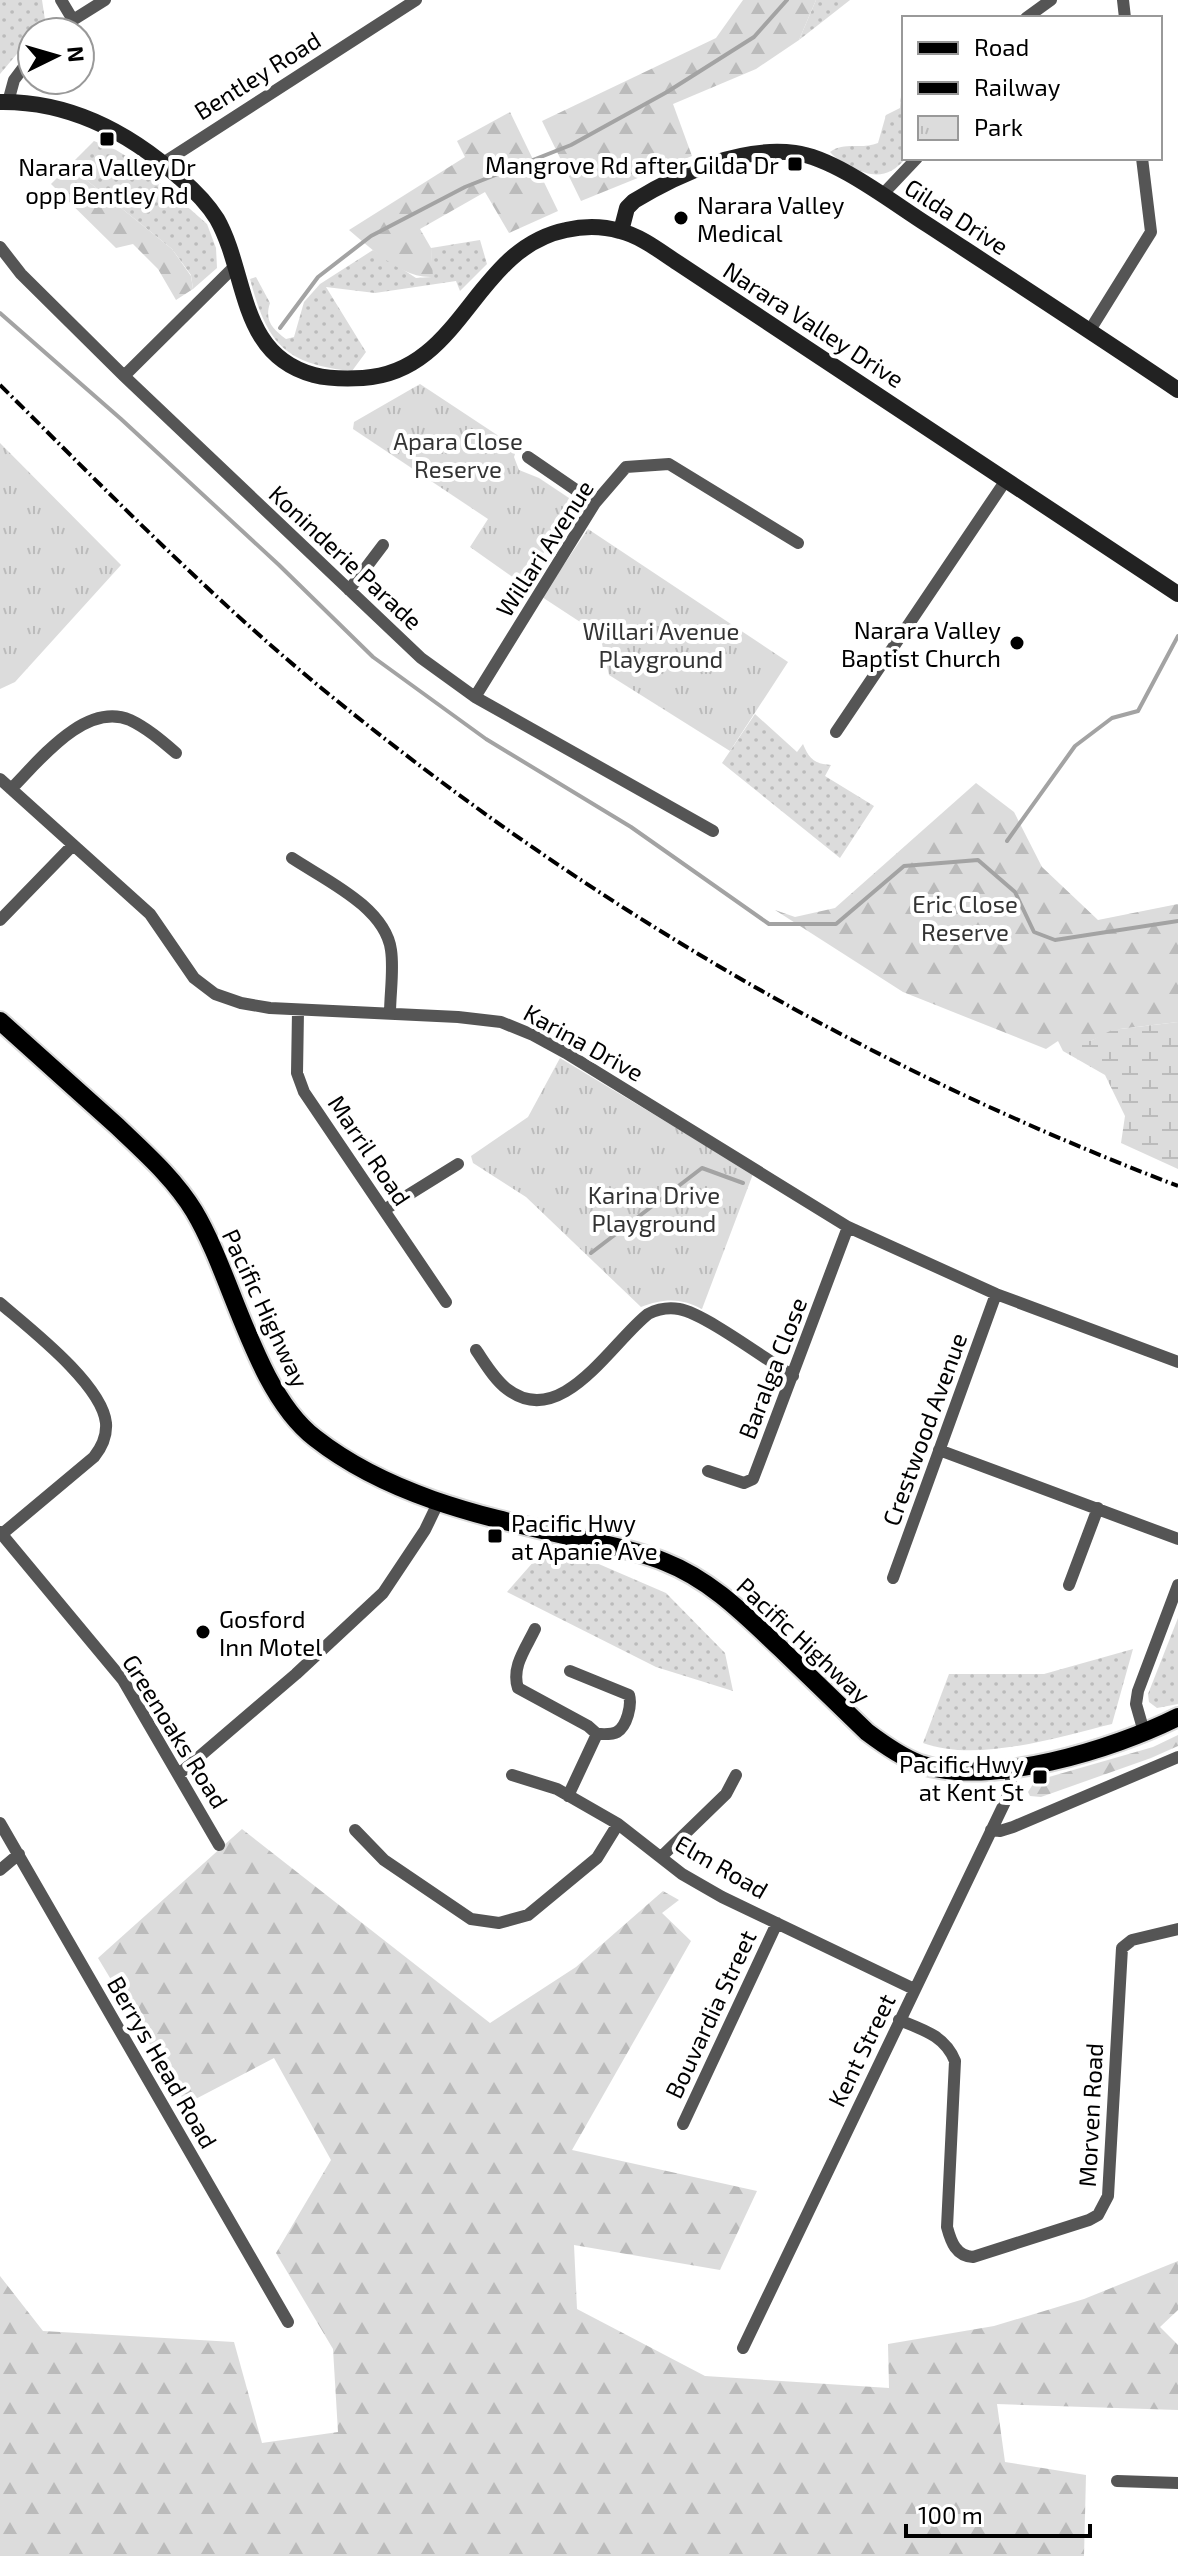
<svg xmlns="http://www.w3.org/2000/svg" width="1178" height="2556" viewBox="0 0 1178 2556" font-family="'Exo 2',sans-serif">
<defs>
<pattern id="grass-dots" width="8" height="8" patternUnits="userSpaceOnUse" patternTransform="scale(2)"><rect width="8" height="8" fill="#dcdcdc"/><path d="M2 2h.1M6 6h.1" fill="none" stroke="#bbb" stroke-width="1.8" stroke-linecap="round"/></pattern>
<pattern id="forest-firs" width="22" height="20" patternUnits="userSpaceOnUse" patternTransform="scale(2)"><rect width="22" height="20" fill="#dcdcdc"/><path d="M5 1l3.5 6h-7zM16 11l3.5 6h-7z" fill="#bbb"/></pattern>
<pattern id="wetland-marsh" width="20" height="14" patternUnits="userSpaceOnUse" patternTransform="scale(2)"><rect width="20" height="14" fill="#dcdcdc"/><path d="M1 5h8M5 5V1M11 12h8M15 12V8" fill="none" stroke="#bbb"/></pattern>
<pattern id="park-tufts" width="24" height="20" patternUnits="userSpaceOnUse" patternTransform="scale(2)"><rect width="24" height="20" fill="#dcdcdc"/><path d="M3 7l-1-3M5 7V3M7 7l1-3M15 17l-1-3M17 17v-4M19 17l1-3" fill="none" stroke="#bbb"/></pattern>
</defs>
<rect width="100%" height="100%" fill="#fff"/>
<path fill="url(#grass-dots)" d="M0,0H42L45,20L36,32H32V36L0,74Z
M816,0H850L799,40Z
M904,59V158H906C890,177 874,179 852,167C844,163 836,159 830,152C844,141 862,150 878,143L886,115L900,108Z
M94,141L116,150L139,164L207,224L216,248L217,268L193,289L191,275L172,249L69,166Z
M480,240L487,264L460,291L456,281L375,293L326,287L366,352L352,371C284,364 267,343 250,279L256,277L270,303C264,321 273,329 286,339L294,337L304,302L320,284L373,250L416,278L432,277L431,248Z
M755,714L797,752L803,744C809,759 815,764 831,765L825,776L874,806L840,858L722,763Z
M550,1543L666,1593L725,1653L733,1691L656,1667L507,1592Z
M1178,1618V1704L1157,1708L1149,1702L1148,1694Z
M1133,1649L1112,1724C1059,1737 977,1763 923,1743L949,1674H1044Z"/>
<path fill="url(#forest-firs)" d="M743,0H816L799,40L756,69L673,104L692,156L581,201L542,121L716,38Z
M510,112L558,211L509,233L485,192L420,229L431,248L433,277C402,279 372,249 349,230L465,157L457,141Z
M69,166L172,249L191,276L193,289L176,300L158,269L133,244L116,248L51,184Z
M976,783L1014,812L1042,867L1098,920L1178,904V1022L1120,1029L1090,1041H1058L1046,1049L903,992L775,910L795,917L835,908Z
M1178,1735V1746L1151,1758L1041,1797L1030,1796L1028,1792L1035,1781L1153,1747Z
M242,1829L490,2023L576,1967L663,1891L679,1900L662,1913L691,1941L572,2150L757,2191L720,2270L574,2245L577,2309L705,2376L889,2388L888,2344L994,2326L1084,2299L1178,2261V2310L1160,2327L1178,2345V2410L997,2404L1005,2462L1086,2475L1084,2556H0V2276L43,2331L234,2342L262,2443L338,2432L333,2349L276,2253L331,2160L274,2058L186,2104L98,1958Z"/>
<path fill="url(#wetland-marsh)" d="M1178,1022V1169L1121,1143L1125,1116L1105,1075L1063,1051L1058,1041H1090L1112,1030Z"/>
<path fill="url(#park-tufts)" d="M420,384L517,448L514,457L519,470L539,478L572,500L574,512L521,583L470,547L488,519L353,429L354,422Z
M0,443L121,565L15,682L0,689Z
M588,529L788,662L730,751L609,675L600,635L542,597Z
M560,1058L753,1174L702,1309C681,1298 664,1298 641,1307L526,1197L473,1163L471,1156L528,1117Z"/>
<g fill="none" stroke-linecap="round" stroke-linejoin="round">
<path stroke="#a3a3a3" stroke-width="4" d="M0,313L121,419L279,565L373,657L486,739L631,827L769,924H836L904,866L978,860L1015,892L1034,932L1055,940L1178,921
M280,328L318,277L371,236L465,187L571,145L667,92L754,37L787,0
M1007,841L1075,746L1112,718L1138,711L1178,636
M591,1253L702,1168L743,1183"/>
<g stroke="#dbdbdb" stroke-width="22">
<path id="primary" d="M0,1021C39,1056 78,1091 117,1126C144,1152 174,1178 194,1211C233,1276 255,1392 315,1438C389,1496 482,1516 572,1537C602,1544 636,1550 665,1562C711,1580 745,1615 780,1648C809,1676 838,1704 867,1732C883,1744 901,1757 920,1764C990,1788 1114,1749 1178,1717"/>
</g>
<path stroke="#555" stroke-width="12" d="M61,0L73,20
M1123,0L1125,18
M1026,18L1051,0
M59,32L73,20L105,0
M8,102L14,80L32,56
M163,163L416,0
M882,195L917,158
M0,247L21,274L124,376L421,658L475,697L713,831
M1090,330L1151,232L1142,158
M124,376L235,266
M528,457L595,503
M349,590L383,545
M475,697L595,503L626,467L669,464L798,543
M836,732L1006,480
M0,779L150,914L194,978L215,994L241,1003L270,1008L458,1017L501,1022L533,1035L566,1053L848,1227L996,1294L1178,1362
M11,789C39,761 85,701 130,720C147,728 162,741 176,753
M292,858C325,880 385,907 391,950C394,970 390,993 390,1014
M0,920L72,846
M298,1011L297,1073L304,1092L446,1302
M384,1210L458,1164
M0,1303C29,1328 102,1384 106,1423C107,1436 102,1447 94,1457L2,1534
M476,1350C485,1363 494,1379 507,1389C561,1431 611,1343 648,1314C658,1309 668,1307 679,1309C704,1313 768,1361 793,1376
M939,1450L1178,1539
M708,1471L744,1483L753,1479L848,1227
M0,1532L123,1680L219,1845
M893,1578L996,1294
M1069,1585L1098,1508
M535,1629C526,1648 511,1667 518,1688L588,1726L597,1734
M1144,1732L1136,1704L1138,1691L1178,1585
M179,1774L296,1674L383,1593L425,1530L438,1503
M512,1775L557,1789L618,1824L682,1874L722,1897L914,1989
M568,1796L597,1734C603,1734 612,1735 617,1732C627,1726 632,1705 629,1695L570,1671
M0,1823L288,2322
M355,1830L384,1860L471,1919L499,1923L528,1915L597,1858L618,1824
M991,1830L1000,1831L1013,1827L1178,1757
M661,1857L726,1794L736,1775
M0,1870L19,1854
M899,2020C924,2030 945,2036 955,2061L947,2227C951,2242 956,2256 973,2257L1089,2220L1098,2215L1108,2196L1122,1948L1132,1940L1178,1929
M683,2124L777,1923
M743,2348L1005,1802L1011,1786V1770
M1117,2481L1178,2483"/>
<path stroke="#222" stroke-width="16" d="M0,102C69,101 130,133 180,178C194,190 207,203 217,219C248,274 238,355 314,375C330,379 346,379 363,378C463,372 473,249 566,230C583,226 603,226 620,231C641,236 661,252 678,263L1178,594
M621,231L627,208L634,201C680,173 741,146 795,153C836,158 893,203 928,225C1012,280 1095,334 1178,390"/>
<use href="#primary" stroke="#000" stroke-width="18"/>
<path stroke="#000" stroke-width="4" stroke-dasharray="12 4 2 4" stroke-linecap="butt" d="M0,385C104,488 207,594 320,687C584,903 859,1064 1178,1186"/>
</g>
<g fill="#000" stroke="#fff" stroke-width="3">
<rect x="99" y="131" width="16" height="16" rx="4"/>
<rect x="787" y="156" width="16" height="16" rx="4"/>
<circle cx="681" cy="218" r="8"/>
<circle cx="1017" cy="643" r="8"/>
<rect x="487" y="1528" width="16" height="16" rx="4"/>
<circle cx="203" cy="1632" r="8"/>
<rect x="1032" y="1769" width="16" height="16" rx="4"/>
</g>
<g text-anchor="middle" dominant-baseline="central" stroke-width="8" stroke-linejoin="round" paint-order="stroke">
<g font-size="24" fill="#000" stroke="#fff">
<text transform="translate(257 75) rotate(-32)">Bentley Road</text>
<text transform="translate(957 216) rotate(33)">Gilda Drive</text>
<text transform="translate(814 324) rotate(33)">Narara Valley Drive</text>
<text transform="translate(544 548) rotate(-57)">Willari Avenue</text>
<text transform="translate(346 557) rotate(43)">Koninderie Parade</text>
<text transform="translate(584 1042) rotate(29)">Karina Drive</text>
<text transform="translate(370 1150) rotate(56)">Marril Road</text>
<text transform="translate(266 1308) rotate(65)">Pacific Highway</text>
<text transform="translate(772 1368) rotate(-69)">Baralga Close</text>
<text transform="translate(924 1429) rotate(-70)">Crestwood Avenue</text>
<text transform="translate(804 1640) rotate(43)">Pacific Highway</text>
<text transform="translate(176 1731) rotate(58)">Greenoaks Road</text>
<text transform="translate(722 1866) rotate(30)">Elm Road</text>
<text transform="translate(710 2014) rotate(-65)">Bouvardia Street</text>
<text transform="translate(861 2050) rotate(-64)">Kent Street</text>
<text transform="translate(163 2062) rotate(60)">Berrys Head Road</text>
<text transform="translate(1090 2115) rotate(-87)">Morven Road</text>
</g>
<g font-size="24" fill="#000" stroke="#fff" text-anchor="end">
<text x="779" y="164">Mangrove Rd after Gilda Dr</text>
<text x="107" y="166" text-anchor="middle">Narara Valley Dr<tspan x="107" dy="28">opp Bentley Rd</tspan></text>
<text x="697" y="204" text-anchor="start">Narara Valley<tspan x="697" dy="28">Medical</tspan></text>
<text x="1001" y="629">Narara Valley<tspan x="1001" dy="28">Baptist Church</tspan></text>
<text x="511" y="1522" text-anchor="start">Pacific Hwy<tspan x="511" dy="28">at Apanie Ave</tspan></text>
<text x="219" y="1618" text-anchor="start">Gosford<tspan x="219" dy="28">Inn Motel</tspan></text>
<text x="1024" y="1763">Pacific Hwy<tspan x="1024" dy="28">at Kent St</tspan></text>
</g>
<g font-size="24" fill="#333" stroke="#fff">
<text x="458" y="440">Apara Close<tspan x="458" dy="28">Reserve</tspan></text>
<text x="661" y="630">Willari Avenue<tspan x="661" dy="28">Playground</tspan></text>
<text x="965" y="903">Eric Close<tspan x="965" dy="28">Reserve</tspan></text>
<text x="654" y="1194">Karina Drive<tspan x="654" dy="28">Playground</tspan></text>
</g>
</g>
<rect x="902" y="16" width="260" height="144" fill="#ffffff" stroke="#999999" stroke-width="2"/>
<rect x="918" y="42" width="40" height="12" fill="#000000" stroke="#999999" stroke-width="2"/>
<text x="974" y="56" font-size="24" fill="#000000">Road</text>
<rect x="918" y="82" width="40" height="12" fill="#000000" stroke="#999999" stroke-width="2"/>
<text x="974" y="96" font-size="24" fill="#000000">Railway</text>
<rect x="918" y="116" width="40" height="24" fill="url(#park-tufts)" stroke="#999999" stroke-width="2"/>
<text x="974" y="136" font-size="24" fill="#000000">Park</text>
<g transform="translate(56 56) rotate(85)"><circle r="38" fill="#ffffff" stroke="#999999" stroke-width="2"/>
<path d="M0-6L14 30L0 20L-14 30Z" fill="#000000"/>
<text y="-12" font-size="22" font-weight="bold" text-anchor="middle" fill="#000000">N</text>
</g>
<path d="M906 2524v12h184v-12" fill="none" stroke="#000000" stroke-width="4"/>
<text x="918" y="2524" font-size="24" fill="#000000" stroke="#ffffff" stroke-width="6" paint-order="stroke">100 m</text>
</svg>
